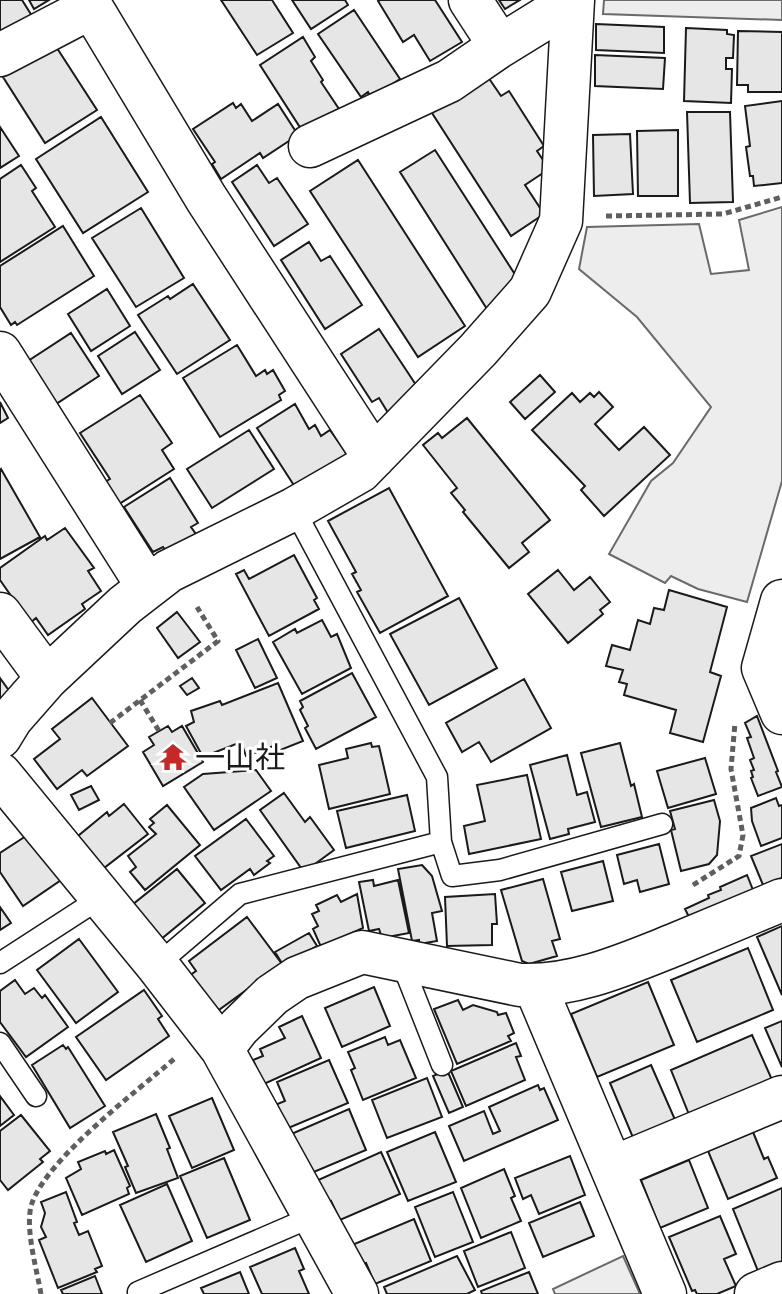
<svg xmlns="http://www.w3.org/2000/svg" width="782" height="1294" viewBox="0 0 782 1294" font-family="Mulish,'Noto Sans JP',sans-serif">
<rect width="100%" height="100%" fill="#fff"/>
<path fill="#ededed" stroke="#6a6a6a" stroke-width="2" d="M604,0H782V20L603,14Z
M782,207V481L747,602L698,589L671,576L665,583L609,554L651,481L673,463L711,407L637,317L579,269L587,227L699,224L711,274L749,270L739,220Z
M623,1256L640,1294H555L553,1289Z"/>
<path fill="#e6e6e6" stroke="#1a1a1a" stroke-width="2" d="M0,0H22L32,16L0,36Z
M29,0H49L34,9Z
M221,0H272L293,33L257,55Z
M292,0H345L348,5L311,29Z
M380,0H435L462,42L430,61L414,35L403,42L378,1Z
M499,0H520L505,9Z
M354,10L400,79L371,98L368,92L361,97L318,34Z
M596,24L664,27V53L596,50Z
M686,28L727,30V34L734,35L733,58H726V69H732L731,103L684,101Z
M738,31L782,32V92H748V85H737Z
M303,37L315,57L311,61L323,80L321,82L339,109L303,132L260,65Z
M55,45L97,110L45,143L3,77Z
M595,55L665,58L663,89L595,86Z
M488,77L501,96L509,91L544,146L537,151L549,169L525,185L544,214L511,236L432,113Z
M782,101V183L754,186L753,176H750L746,147L750,146L745,106Z
M233,103L236,108L241,104L252,121L278,104L298,135L263,158L260,153L221,179L212,164L215,162L193,129Z
M687,112H730L733,202L690,203Z
M101,117L148,192L83,233L36,159Z
M0,127L19,156L0,168Z
M678,130V196H638L637,131Z
M630,134L633,194L594,196L593,135Z
M435,150L516,276L487,309L400,172Z
M358,160L465,326L418,357L310,191Z
M21,165L36,188L32,191L55,227L0,262V179Z
M257,165L269,183L277,178L308,224L274,246L232,182Z
M141,208L184,278L136,307L92,238Z
M63,226L94,276L17,325L15,322L11,325L0,307V266Z
M309,242L321,261L330,256L362,305L325,329L281,260Z
M193,284L230,340L177,374L138,315L168,296L170,299Z
M107,289L130,326L91,351L68,314Z
M379,329L422,394L390,416L379,398L372,402L341,354Z
M135,332L160,370L122,394L98,356Z
M71,333L99,376L56,404L28,361Z
M237,345L256,376L265,370L267,374L273,370L285,391L279,395L281,400L220,437L183,378Z
M540,375L555,392L525,419L510,402Z
M599,392L613,407L595,424L619,450L644,427L670,455L604,516L581,490L585,486L532,430L572,393L580,402L590,393L594,397Z
M140,395L172,443L162,450L174,469L119,504L105,482L110,479L80,433Z
M0,402L8,418L0,423Z
M295,404L309,429L315,425L321,436L330,430L346,453L343,462L295,487L257,428Z
M467,418L550,520L522,543L529,552L509,568L463,512L465,510L451,493L457,488L423,445L438,433L442,438Z
M249,430L274,469L212,508L187,469Z
M1,469L40,537L0,559V470Z
M170,478L198,523L191,527L198,537L169,555L163,547L153,552L124,507Z
M389,488L448,596L380,633L357,592L361,590L352,574L356,572L328,521Z
M65,528L94,568L88,571L101,591L82,604L85,609L48,635L36,618L30,623L0,580V568L45,536L47,540Z
M294,555L317,598L314,600L319,609L269,636L236,574L244,570L249,579Z
M558,570L574,590L590,577L610,602L600,610L603,614L568,643L528,594Z
M669,590L727,607L710,672L721,676L703,742L670,733L676,710L624,695L627,684L619,682L623,670L606,666L612,645L630,650L638,620L650,624L654,608L664,610Z
M459,598L497,668L429,705L390,634Z
M177,612L200,642L178,658L157,628Z
M322,620L331,637L337,634L351,668L302,694L273,642L295,629L297,633Z
M258,639L277,678L255,688L236,650Z
M352,673L376,717L316,749L305,728L308,726L300,710L303,707L300,701Z
M0,678L15,699L0,709Z
M192,678L199,688L187,695L180,686Z
M524,679L551,728L491,762L479,742L462,752L446,723Z
M278,683L303,741L278,751L276,745L246,756L241,742L203,757L186,726L194,722L191,711L220,701L222,705Z
M92,698L128,746L87,776L82,770L57,789L34,759L60,739L52,729Z
M757,716L778,771L776,772L782,787L758,796L751,778L753,777L751,771L754,770L750,760L754,758L747,738L751,737L745,723Z
M168,726L172,732L182,726L203,762L163,786L143,752L154,745L149,737Z
M371,743L372,747L379,746L390,794L329,809L319,765L348,758L346,749Z
M620,743L631,786L634,784L642,817L601,827L581,753Z
M567,755L577,795L587,792L595,822L568,829L569,834L550,839L530,765Z
M705,758L716,794L668,808L657,771Z
M256,770L271,791L214,830L184,787L203,774Z
M527,775L541,839L469,854L464,826L485,821L477,785Z
M91,786L99,800L79,810L71,795Z
M284,793L305,822L310,817L334,850L304,872L260,810Z
M407,795L415,831L346,848L337,811Z
M776,798L779,806L782,805V838L761,846L752,821L751,808Z
M714,800L720,821L717,855L709,864L681,871L671,830L675,829L670,811Z
M124,804L148,834L104,868L78,836L107,812L109,816Z
M167,805L200,845L145,890L130,872L136,867L128,856L156,834L149,827L154,823L150,819Z
M246,819L274,856L267,861L270,863L254,875L250,869L221,890L195,856Z
M26,836L64,878L23,906L0,872V853Z
M659,844L669,884L640,892L637,880L624,884L617,855Z
M782,844V878L763,885L751,856Z
M603,861L613,901L572,911L561,872Z
M422,865L432,876L442,911L432,913L437,941L419,944V940L412,941L398,869Z
M177,869L205,903L160,940L132,905Z
M747,875L755,895L691,921L685,909L709,898L708,895L721,890L720,887Z
M543,879L560,939L552,941L557,956L529,964L522,961L501,890Z
M373,880L374,886L398,880L409,933L382,938L379,929L369,931L359,882Z
M357,894L363,928L321,947L313,929L318,926L312,914L319,911L316,905L337,895L341,902Z
M495,894L497,924H492V945L447,946L445,897Z
M0,907L11,923L0,930Z
M247,917L282,964L216,1012L189,976L196,971L189,961Z
M782,926V995L757,937Z
M309,933L317,946L283,965L275,952Z
M79,939L118,992L76,1023L37,970Z
M748,948L773,1010L697,1042L671,980Z
M15,980L25,994L34,988L42,998L45,995L68,1027L26,1057L0,1022V991Z
M648,982L674,1045L597,1077L571,1014Z
M374,987L390,1026L342,1047L325,1008Z
M144,990L162,1016L158,1019L169,1036L106,1080L76,1037Z
M458,1000L463,1010L473,1005L497,1012L498,1015L506,1013L514,1033L508,1036L511,1041L457,1064L434,1009Z
M302,1016L321,1058L264,1084L253,1060L263,1056L260,1049L285,1038L279,1027Z
M782,1021V1067L765,1028Z
M752,1035L773,1082L690,1117L671,1070Z
M385,1037L388,1045L400,1040L416,1078L363,1100L351,1070L355,1068L348,1052Z
M516,1043L521,1056L516,1057L525,1080L466,1106L451,1071Z
M63,1045L66,1049L68,1047L105,1106L70,1128L32,1065Z
M329,1060L348,1103L286,1129L275,1105L285,1101L277,1082Z
M651,1065L676,1122L634,1140L610,1083Z
M447,1070L463,1107L449,1113L433,1076Z
M427,1078L442,1117L387,1138L372,1100Z
M538,1085L540,1090L544,1088L558,1120L464,1161L449,1126L484,1111L493,1134L500,1131L489,1107Z
M0,1096L14,1115L0,1126Z
M212,1098L234,1150L192,1168L169,1116Z
M349,1109L366,1150L309,1174L289,1135Z
M156,1114L170,1148L167,1149L178,1178L136,1193L125,1167L128,1166L113,1132Z
M21,1115L50,1151L40,1159L43,1162L8,1190L0,1180V1131Z
M435,1132L456,1182L408,1201L387,1152Z
M753,1132L764,1159L768,1157L777,1178L728,1199L708,1151Z
M114,1150L130,1186L127,1188L129,1194L82,1215L66,1178L81,1169L78,1162L105,1151L106,1154Z
M381,1152L400,1194L340,1220L331,1201L326,1204L316,1181Z
M570,1156L585,1195L539,1214L531,1195L523,1199L515,1178Z
M224,1158L250,1220L207,1238L180,1176Z
M689,1160L708,1208L660,1228L641,1180Z
M504,1169L515,1196L511,1198L521,1221L481,1238L461,1188Z
M167,1184L192,1241L146,1262L120,1205Z
M782,1188V1262L760,1276L733,1209Z
M66,1192L77,1222L74,1223L79,1235L88,1231L102,1266L95,1269L97,1272L58,1288L39,1240L46,1237L41,1227L45,1213L41,1202Z
M453,1192L473,1242L435,1257L415,1207Z
M580,1202L594,1236L543,1257L529,1223Z
M720,1216L736,1254L724,1259L736,1286L717,1294H697L695,1290L692,1291L669,1237Z
M414,1219L431,1261L375,1284L366,1263L361,1264L352,1245Z
M511,1232L525,1268L478,1287L464,1251Z
M295,1248L304,1269L299,1271L309,1294H262L250,1267Z
M457,1256L475,1290L467,1294H387L384,1287Z
M240,1272L249,1294H204L201,1288Z
M529,1272L538,1294H482L481,1291Z
M95,1276L102,1294H63L61,1290Z"/>
<g fill="none" stroke-linecap="round" stroke-linejoin="round">
<g stroke="#1a1a1a" stroke-width="23">
<path id="lane" d="M294,509L437,777L441,842L452,876L500,870L662,824
M401,961L442,1065
M0,963L102,897
M157,965L240,894L441,842
M0,1043L36,1096
M138,1292L314,1216"/>
</g>
<g stroke="#1a1a1a" stroke-width="45">
<path id="street" d="M87,0L206,198L374,457
M470,0L500,46L573,1
M0,55L90,8
M310,146L449,81L500,46
M0,353L148,587
M782,601L763,668L782,713
M0,614L47,678
M0,737L11,719L47,678L125,605L169,571L294,509L360,471L478,350L530,291L561,221L573,0
M0,774L157,965L222,1049L357,1294
M535,986L665,1294
M222,1049L239,1027L272,995L297,978L362,952L520,985C574,987 624,965 674,945C710,930 746,915 782,900
M612,1168L782,1097
M756,1294L782,1283"/>
</g>
<path stroke="#5f5f5f" stroke-width="5" stroke-dasharray="6 4" stroke-linecap="butt" d="M606,216L723,214L782,197
M140,700L159,731
M110,723L218,641L197,607
M693,885L739,856L743,835L731,769L735,723
M41,1294C37,1270 24,1226 32,1203C48,1158 136,1092 174,1059"/>
<use href="#lane" stroke="#fff" stroke-width="20"/>
<use href="#street" stroke="#fff" stroke-width="42"/>
</g>
<defs>
<g id="temple-bare" transform="scale(2.16)"><path d="M0-6L5-2H3V0L6.5 2.5H4V6H1.5V3h-3V6H-4V2.5H-6.5L-3 0V-2H-5Z" fill="#c62828" stroke="#fff" stroke-width="2.5" paint-order="stroke"/></g>
</defs>
<g fill-rule="evenodd">
<use href="#temple-bare" x="173" y="757"/>
</g>
<g text-anchor="middle" dominant-baseline="central" stroke-width="6" stroke-linejoin="round" paint-order="stroke">
<g font-size="30" fill="#1a1a1a" stroke="#fff" text-anchor="start">
<text x="195" y="757">一山社</text>
</g>
</g>
</svg>
